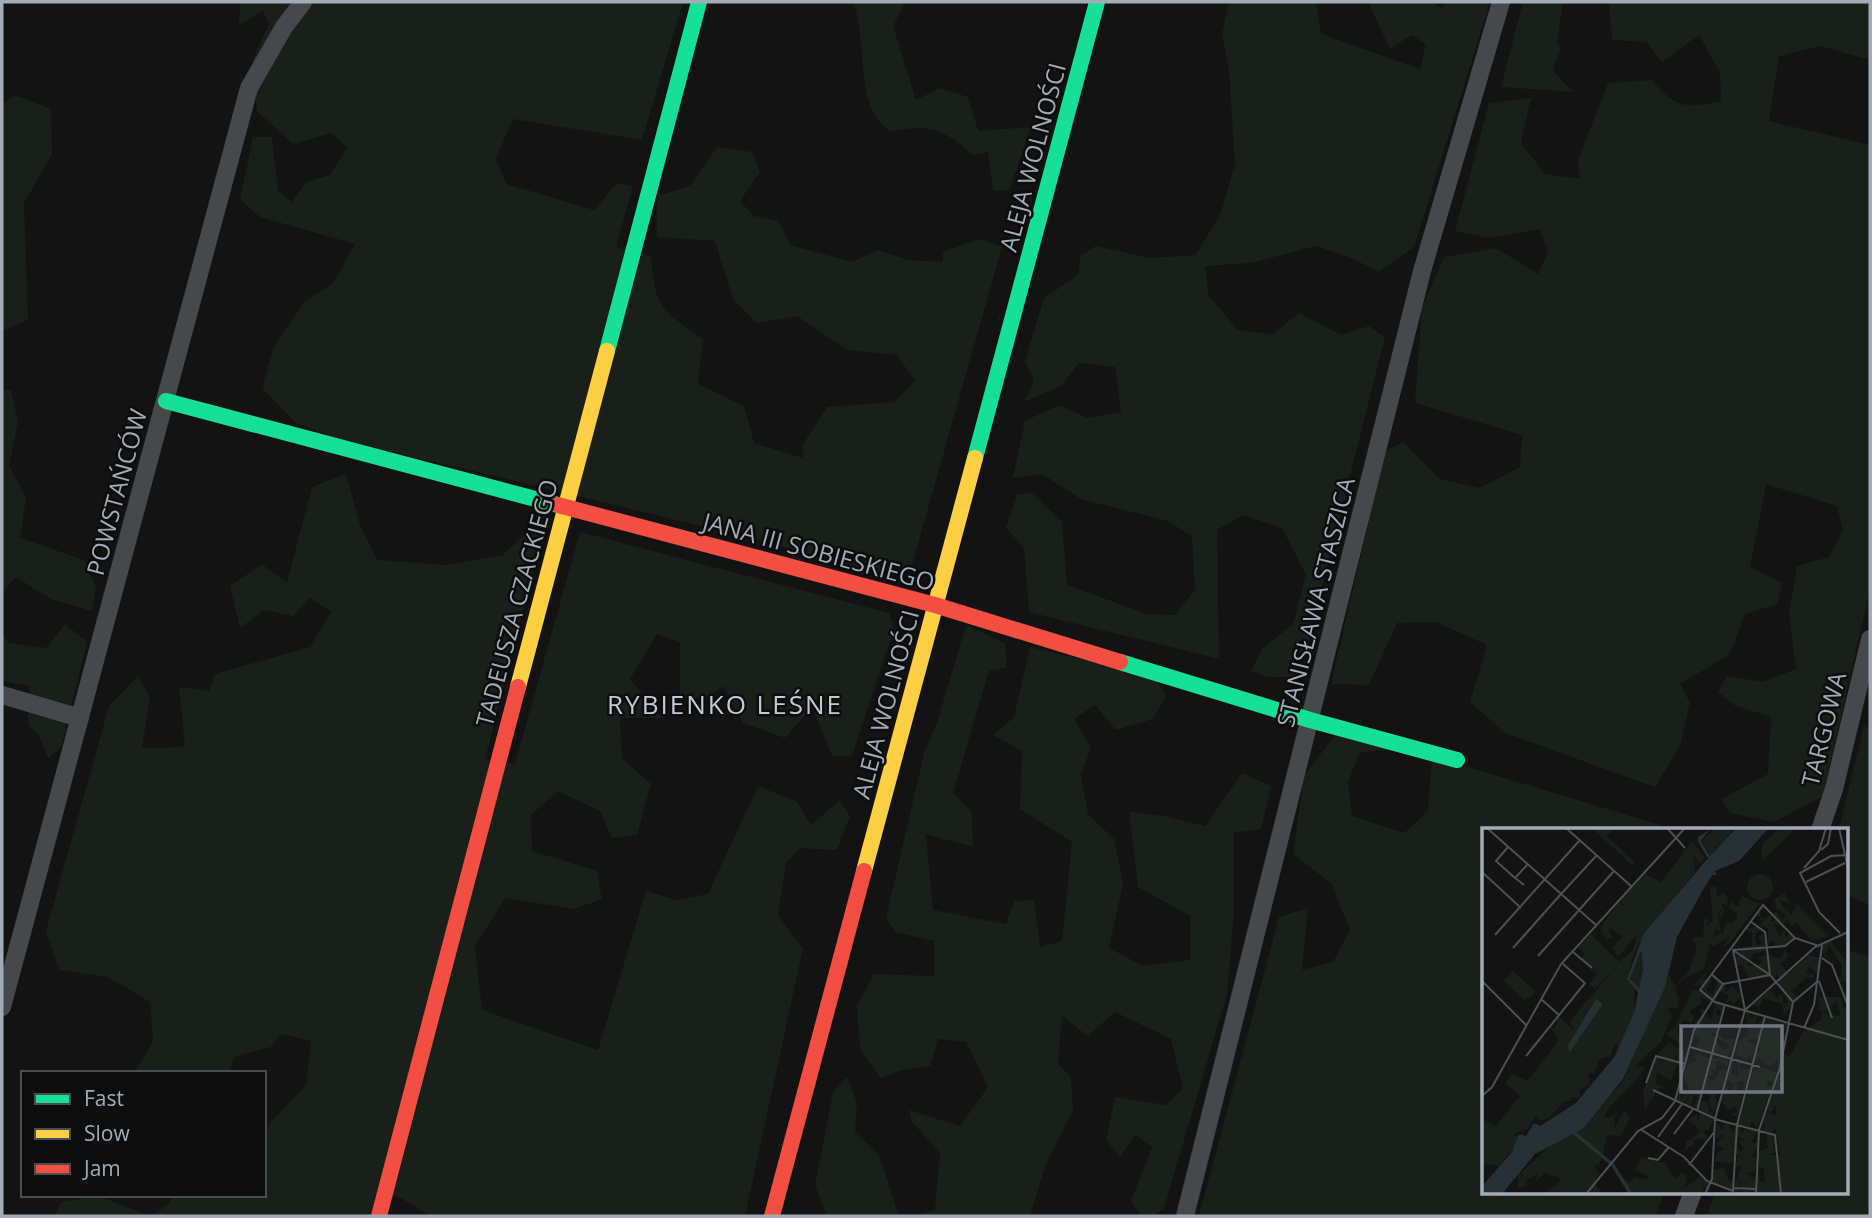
<svg xmlns="http://www.w3.org/2000/svg" width="1872" height="1218" viewBox="0 0 1872 1218" font-family="'Open Sans',sans-serif">
<rect width="100%" height="100%" fill="#131313"/>
<path fill="#192019" d="M240,2H683L642,140L513,119L496,158L506,184L594,210L617,183L633,186L616,247L651,257C655,309 662,310 703,339L698,384L744,406L754,443L803,458V444L827,407L894,402L915,381L897,355L847,350L797,316L757,323L733,299L715,241L657,237V196L690,186L717,147L752,152L760,172L740,201L754,216L778,221L790,245L852,262L878,250L908,260L943,262V252L979,239L1002,247L912,565L892,576L735,534L332,437L296,423L262,388L274,346L305,301L333,283L355,244L260,217L240,199L253,137H272L278,191L292,202L306,182L330,175L347,147L331,133L293,144L257,111L253,59L269,24L263,11L239,25Z
M853,2H905L893,26L916,100L940,88L968,97L978,131L1031,127L1009,191L993,190L988,152L973,155C944,129 928,123 890,132C885,127 879,122 875,116C858,88 866,34 853,2Z
M1229,2H1316L1321,34L1420,69L1426,44L1411,35L1390,49L1370,6L1373,2H1432L1442,9L1446,2H1490L1414,247L1379,272L1352,258L1316,246L1251,263L1205,266L1209,296L1238,330L1273,334L1299,313L1341,335L1369,326L1385,337L1299,677H1267L1251,671L1263,648L1293,624L1306,575L1282,528L1243,515L1217,530L1219,659L1029,612L1024,548L1006,528L1017,494L1032,493L1062,522L1067,585L1147,614L1175,615L1195,589L1192,536L1168,521L1081,499L1042,474L1013,478L1025,421L1059,405L1087,418L1121,412L1115,367L1079,363L1061,386L1024,402L1034,381L1025,361L1044,298L1078,275L1081,255L1096,246L1150,258L1196,255L1221,213L1235,164L1229,71L1222,33Z
M1523,2H1563L1557,42L1560,49L1553,71L1573,92L1501,87Z
M1609,2H1870V60L1820,46L1779,56L1769,121L1870,145V589L1823,796L1774,822L1730,813L1721,799L1768,774L1771,717L1734,705L1718,692L1727,676L1763,682L1796,669L1789,614L1797,566L1829,557L1843,530L1837,506L1766,484L1750,567L1782,583L1777,604L1745,614L1730,654L1680,684L1690,703L1680,746L1655,787L1505,733L1470,702L1487,645L1436,622L1397,623L1369,685L1331,684L1385,451L1403,442L1440,479L1479,488L1520,467L1522,435L1415,403L1422,307L1444,257L1496,248L1538,274L1548,253L1540,229L1489,238L1455,231L1489,103L1531,98L1521,143L1545,174L1580,179L1578,160L1608,83L1652,80C1675,108 1686,109 1721,101L1720,73L1699,35L1662,62L1646,42L1612,40Z
M14,95L51,109L52,154L24,203L28,320L2,331V105Z
M2,389L11,390L18,422L9,465L26,498L20,538L84,560L96,586L92,611L51,599L16,577L2,592Z
M346,474L360,525L377,560L446,565L503,555L528,531L544,526L485,759L515,764L580,532L889,613L894,629L852,756H832L812,707L785,738L743,723L723,686L708,698H680V642L657,634L630,679L663,718H620L622,758L651,784L637,835L612,838L600,811L558,791L531,815L532,851L597,871L602,899L574,909L505,898L475,946L482,1010L598,1050L646,891L676,900L708,894L758,786L797,802L811,825L840,800L850,816L837,850L800,848L786,863L778,916L803,948L745,1216H431L396,1195L369,1216H153L170,1202L171,1195H264V1134L269,1124L306,1085L311,1041L281,1034L271,1047L235,1056L228,1073H134L153,1042L150,1002L108,977L59,970L46,931L109,706L138,676L150,697L142,748L185,747L179,687L209,691L215,674L310,647L331,612L310,598L293,616L264,610L240,628L230,586L262,564L287,583L312,487Z
M65,624L87,642L61,748L48,758L39,735L28,725L30,686L2,681V634L9,643L46,648Z
M966,625L1005,643L1007,668L989,671L953,793L972,812L973,847L926,834L933,910L1006,924L1014,901L1034,900L1040,947L1062,941L1072,842L1020,809L1022,751L993,735L1014,717L1030,647L1154,677L1166,696L1153,719L1116,730L1095,705L1074,719L1091,747L1081,776L1088,814L1114,839L1123,884L1109,948L1143,966L1190,960V916L1138,887L1129,812L1164,816L1205,826L1242,773L1271,786L1261,829L1234,833V911L1227,994L1164,1208L1154,1216H1141L1131,1201L1152,1147L1135,1135L1120,1157L1106,1140L1115,1097L1166,1105L1183,1088L1171,1039L1115,1012L1088,1036L1062,1016L1058,1064L1071,1077L1073,1110L1045,1167L1030,1216H912L935,1210L940,1153L912,1122L909,1110L960,1126L988,1087L966,1042L938,1039L930,1066L902,1070L881,1078L860,1050L857,1006L874,974L934,976V941L896,932L886,918L925,749L936,726Z
M1864,726L1870,729V905L1846,895V830L1839,829Z
M1338,731L1393,750L1360,752L1348,782L1352,816L1404,833L1428,811L1432,756L1673,829L1484,830V1192H1664L1656,1216H1199L1279,917L1308,908L1302,970L1333,962L1350,930L1331,883L1293,854L1304,776Z
M1846,950L1870,957V1216H1707L1715,1192H1846Z
M847,1077L857,1103L855,1132L879,1155L899,1216H823L826,1213L815,1185L833,1092Z
M98,1196L150,1216H55L61,1202Z"/>
<g fill="none" stroke-linecap="round" stroke-linejoin="round">
<path stroke="#46494c" stroke-width="18" d="M2,695L80,718
M1820,830L1834,789L1870,639
M2,1007L249,88L284,27L303,2
M1185,1216L1422,271L1501,2
M1684,1216L1693,1192"/>
<path stroke="#16e098" stroke-width="16" d="M607,351L699,2
M166,401L558,505
M975,458L1097,2
M1120,662L1310,720L1457,760"/>
<path stroke="#ffcf43" stroke-width="16" d="M518,687L607,351
M864,871L975,458"/>
<path stroke="#f24e42" stroke-width="16" d="M558,505L935,605L1120,662
M379,1216L518,687
M772,1216L864,871"/>
</g>
<g text-anchor="middle" dominant-baseline="central" stroke-width="5" stroke-linejoin="round" paint-order="stroke">
<g font-size="24" fill="#a2acb6" stroke="#0d0d0e">
<text transform="translate(1032 157) rotate(-75)">ALEJA WOLNOŚCI</text>
<text transform="translate(116 492) rotate(-75)">POWSTAŃCÓW</text>
<text transform="translate(819 551) rotate(15)">JANA III SOBIESKIEGO</text>
<text transform="translate(1315 602) rotate(-76)">STANISŁAWA STASZICA</text>
<text transform="translate(516 603) rotate(-75)">TADEUSZA CZACKIEGO</text>
<text transform="translate(885 704) rotate(-75)">ALEJA WOLNOŚCI</text>
<text transform="translate(1823 729) rotate(-76)">TARGOWA</text>
</g>
<g font-size="26" letter-spacing="2" fill="#c3cad1" stroke="#0d0d0e">
<text x="725" y="704">RYBIENKO LEŚNE</text>
</g>
</g>
<g transform="translate(1482 828)">
<rect width="366" height="366" fill="#131313"/>
<path d="M110,0H132L125,8L153,35L151,38ZM233,0H253L228,27L220,13ZM298,0H314L280,33V16ZM210,13L223,30L217,36L212,28L213,44L163,104L150,130L146,153L149,155L150,135L159,122L161,142L157,159L152,162L153,182L137,219L133,217L128,228L117,231L113,245H106L108,256L98,262V269L86,270L91,272L83,273L67,290L58,293L53,288L46,301L35,304L31,308H37L34,317L17,338L0,335V290L13,299L38,268L23,256L30,245L45,253L77,212L68,198L72,201L77,189L92,202L88,193L137,135L113,161L107,156L115,146L99,131L103,126L96,120L109,106L137,134L151,122L155,107L136,129L130,120L140,109L129,100L126,102L130,109L125,112L119,104L121,95L137,74L150,84L138,73L163,46L179,54ZM114,171L121,176L87,225L86,217ZM265 59a13 13 0 1 1 26 0a13 13 0 1 1-26 0ZM228,59H234L235,69L242,65L246,72L245,77L239,76L242,82L240,89L236,88L240,82L235,84L239,103L234,101L231,109L241,105L244,93L249,96L255,91V85L246,80L249,74L257,79L258,73L254,74L261,71L258,67L277,76L249,113L240,120L248,109L232,118L228,115L222,141L202,150L193,160L197,172L195,180H185L190,188L179,214L156,235L154,239H163L156,250L125,282L123,290L133,286L132,301L142,283L139,279L148,289L139,308L125,307L120,330L117,337H111L117,346L112,355L122,366H63L80,351L63,345L53,354L55,346L46,352L44,349L45,358L36,361V345L41,349L40,344L72,314L102,300L141,253L187,147L193,158L207,143L215,119L210,110L221,109L222,91H226L225,98L231,92ZM303,65L307,76L297,71L300,78L310,87L315,76L348,109L329,112L314,94L309,99L306,91L302,96L291,86L294,83L300,92L305,87L295,81L292,72ZM279,83L278,88L283,91L289,86V94L294,92L302,100L292,95L297,109L303,101V109L308,105L312,110L303,117L293,118L291,112L285,116L286,100L277,98L282,93L274,87ZM268,94L267,103L273,97L279,102L273,106L274,117L280,116L276,108L281,106L284,123L271,126L265,138L276,137L280,133L275,130L285,126L298,130L303,121L307,127L299,137L307,145L327,127L339,130L335,146L327,138L324,145L332,146V149L324,150L310,162L316,169L311,173L298,159L295,144L293,151L288,147L267,150L261,137H256L254,130L261,119L270,118V105L263,101ZM348,112L366,135V153L358,154L360,138L347,117L343,126L349,132L341,126V117ZM228,140L222,151L230,152L224,162L230,166L236,156L229,147L243,156V165L250,158L257,166L256,158L259,169L250,177V173L243,175L247,168L238,163L233,172L219,188V179L222,183L229,173L217,169L220,175L207,183L212,189L210,195L202,192L195,200L196,208L202,203L198,216L184,206L194,197L210,162L218,163L220,158L212,157ZM31,143L53,163L49,169L42,172L22,153ZM336,158L339,169H359L361,180L366,179V366H259L257,347V366H250L252,363L230,355L232,342L242,339L247,354L252,349L253,358L260,336L254,339L255,328L262,332L254,325L255,316L257,324L263,321L255,312L265,314L255,308L256,298L260,305L264,300L275,303L269,315L275,314V321L269,322H274L270,329H274L273,345L265,344L271,352L277,343L278,354H283L282,341L276,339L277,323L286,320L284,305L291,306L293,319L289,320L295,322L287,327H298L293,300L291,305L279,302L283,298L280,295L284,285L295,287L293,276L289,286L285,281L297,249H302L298,246L303,224L305,228L310,225L321,203L339,192L340,183L350,188L349,180L351,188L359,187L354,173L345,183L337,182ZM288,162L295,170L301,165V176L307,174L303,168L311,175L302,188L300,176L281,170L277,180L273,177L266,181ZM234,175L241,177L239,186L237,180L233,185L238,188L234,205L226,206L233,208L237,218L242,222L248,218L235,210L238,206L242,211H253L247,229L213,219L218,211L212,208L213,193L224,187L229,192ZM264,183L270,190L272,185L276,188L271,199L280,192L276,211L264,212L274,216L269,234L268,226L265,233L254,226L256,214L266,207ZM284,190L307,196L304,203L295,201L306,207L295,242L296,230L289,240L277,231L271,235L275,222L281,223L276,219ZM187,214L196,221L200,219L204,231H197H203L202,239L195,237L189,253L175,244L174,256L183,259L177,261L163,281L161,264L174,228L180,230L178,237L182,231L195,233V228L191,232L175,227ZM218,223L220,228L247,232L245,239L235,232L234,243L228,242L232,246L225,249L231,254L240,240L245,242L239,264L233,266L236,276L230,289L212,278L215,271L225,274L228,284L231,285L226,273L229,268L221,262V270L212,268L209,277L204,275L207,268L202,275L195,272L198,261L199,272L202,263H208L202,248L205,236L216,233L211,229ZM251,231L250,247L257,248L255,233L262,235L257,237L259,243L268,240L261,264L262,254L256,253L255,266L261,267L255,290L249,285H255L254,278L245,283L239,272L244,257L248,264L252,257L245,252ZM273,238L275,243L277,239L296,244L292,254L285,253V259L291,257L275,300L270,293L268,299L256,296ZM218,285L232,292L226,302H220L226,310L222,315L221,310L211,312L212,321L209,317L202,324L205,313L218,304L211,295L206,301L210,294L205,293L215,285L216,295ZM235,293L239,302L243,296L240,294L246,296L250,304L254,298L252,334L247,336L233,333L235,325L242,321L234,316L242,306L234,311ZM159,329L183,335L193,351L200,344L205,349L202,360L218,349L228,355L225,361L220,358L222,366H147L138,348L147,354L154,349L165,352L167,348L153,342Z" fill="#192019" fill-rule="evenodd"/>
<path d="M254,0H287L257,33L233,43L235,47H230L221,62L195,109L183,159L141,251L102,300L53,326L20,366H0V358L30,324L37,306L44,308L52,295L58,298L94,275L133,228L153,182L156,164L145,151L162,105L227,29H225L216,14V9L227,2L219,13L228,28ZM159,122L161,142L157,160L148,151ZM114,171L121,176L87,225L86,217Z" fill="#253135" fill-rule="evenodd"/>
<path fill="none" stroke="#253135" stroke-width="3.5" d="M90,303L130,336L149,366"/>
<path fill="none" stroke="#4c5054" stroke-width="2" d="M5,0L114,97M84,0L149,58M185,0L203,20M357,0L366,40M26,19L14,33L33,50M339,22L346,16L349,0M322,40L337,23L344,0M0,44L39,80M324,54L363,35M42,57L33,50L46,36M79,66L115,27M268,93L283,104L288,147M358,105L337,84L318,45L349,28L366,27M13,107L98,12M337,118L313,110L281,77L218,162L233,174L366,212M31,120L79,66M251,122L288,147L311,174M91,124L110,140M56,128L132,43M340,130L350,137L366,178M229,146L241,156L288,147M0,153L44,197M337,153L350,190M59,171L77,187M263,182L251,122L303,118L313,110M322,200L332,177L340,117M208,219L278,239M44,228L103,155L81,136M164,255L174,228L203,236M171,262L236,292L293,307L299,366M0,268L10,259L79,136L203,0M215,283L243,176M158,301L202,329L225,353L251,363L255,297L283,188M192,306L211,281M176,309L200,276M166,330L176,332L187,319M207,337L233,303M252,360L274,361M104,366L156,303L180,290L193,273L212,202L241,156M223,366L230,351L233,291L263,182L333,119L366,104M274,366L277,302L298,240L311,174L336,153"/>
<path fill="#70767d" fill-opacity="0.15" stroke="#70767d" stroke-width="3.5" d="M199,198H300V264H199Z"/>
<rect width="366" height="366" fill="none" stroke="#a2acb6" stroke-width="3.5"/>
</g>
<rect width="1872" height="1218" fill="none" stroke="#a2acb6" stroke-width="7"/>
<rect x="21" y="1071" width="245" height="126" fill="#0d0d0e" stroke="#494d51" stroke-width="2"/>
<rect x="35" y="1094" width="35" height="10" fill="#16e098" stroke="#494d51" stroke-width="2"/>
<text x="84" y="1106" font-size="21" fill="#a2acb6">Fast</text>
<rect x="35" y="1129" width="35" height="10" fill="#ffcf43" stroke="#494d51" stroke-width="2"/>
<text x="84" y="1141" font-size="21" fill="#a2acb6">Slow</text>
<rect x="35" y="1164" width="35" height="10" fill="#f24e42" stroke="#494d51" stroke-width="2"/>
<text x="84" y="1176" font-size="21" fill="#a2acb6">Jam</text>
</svg>
